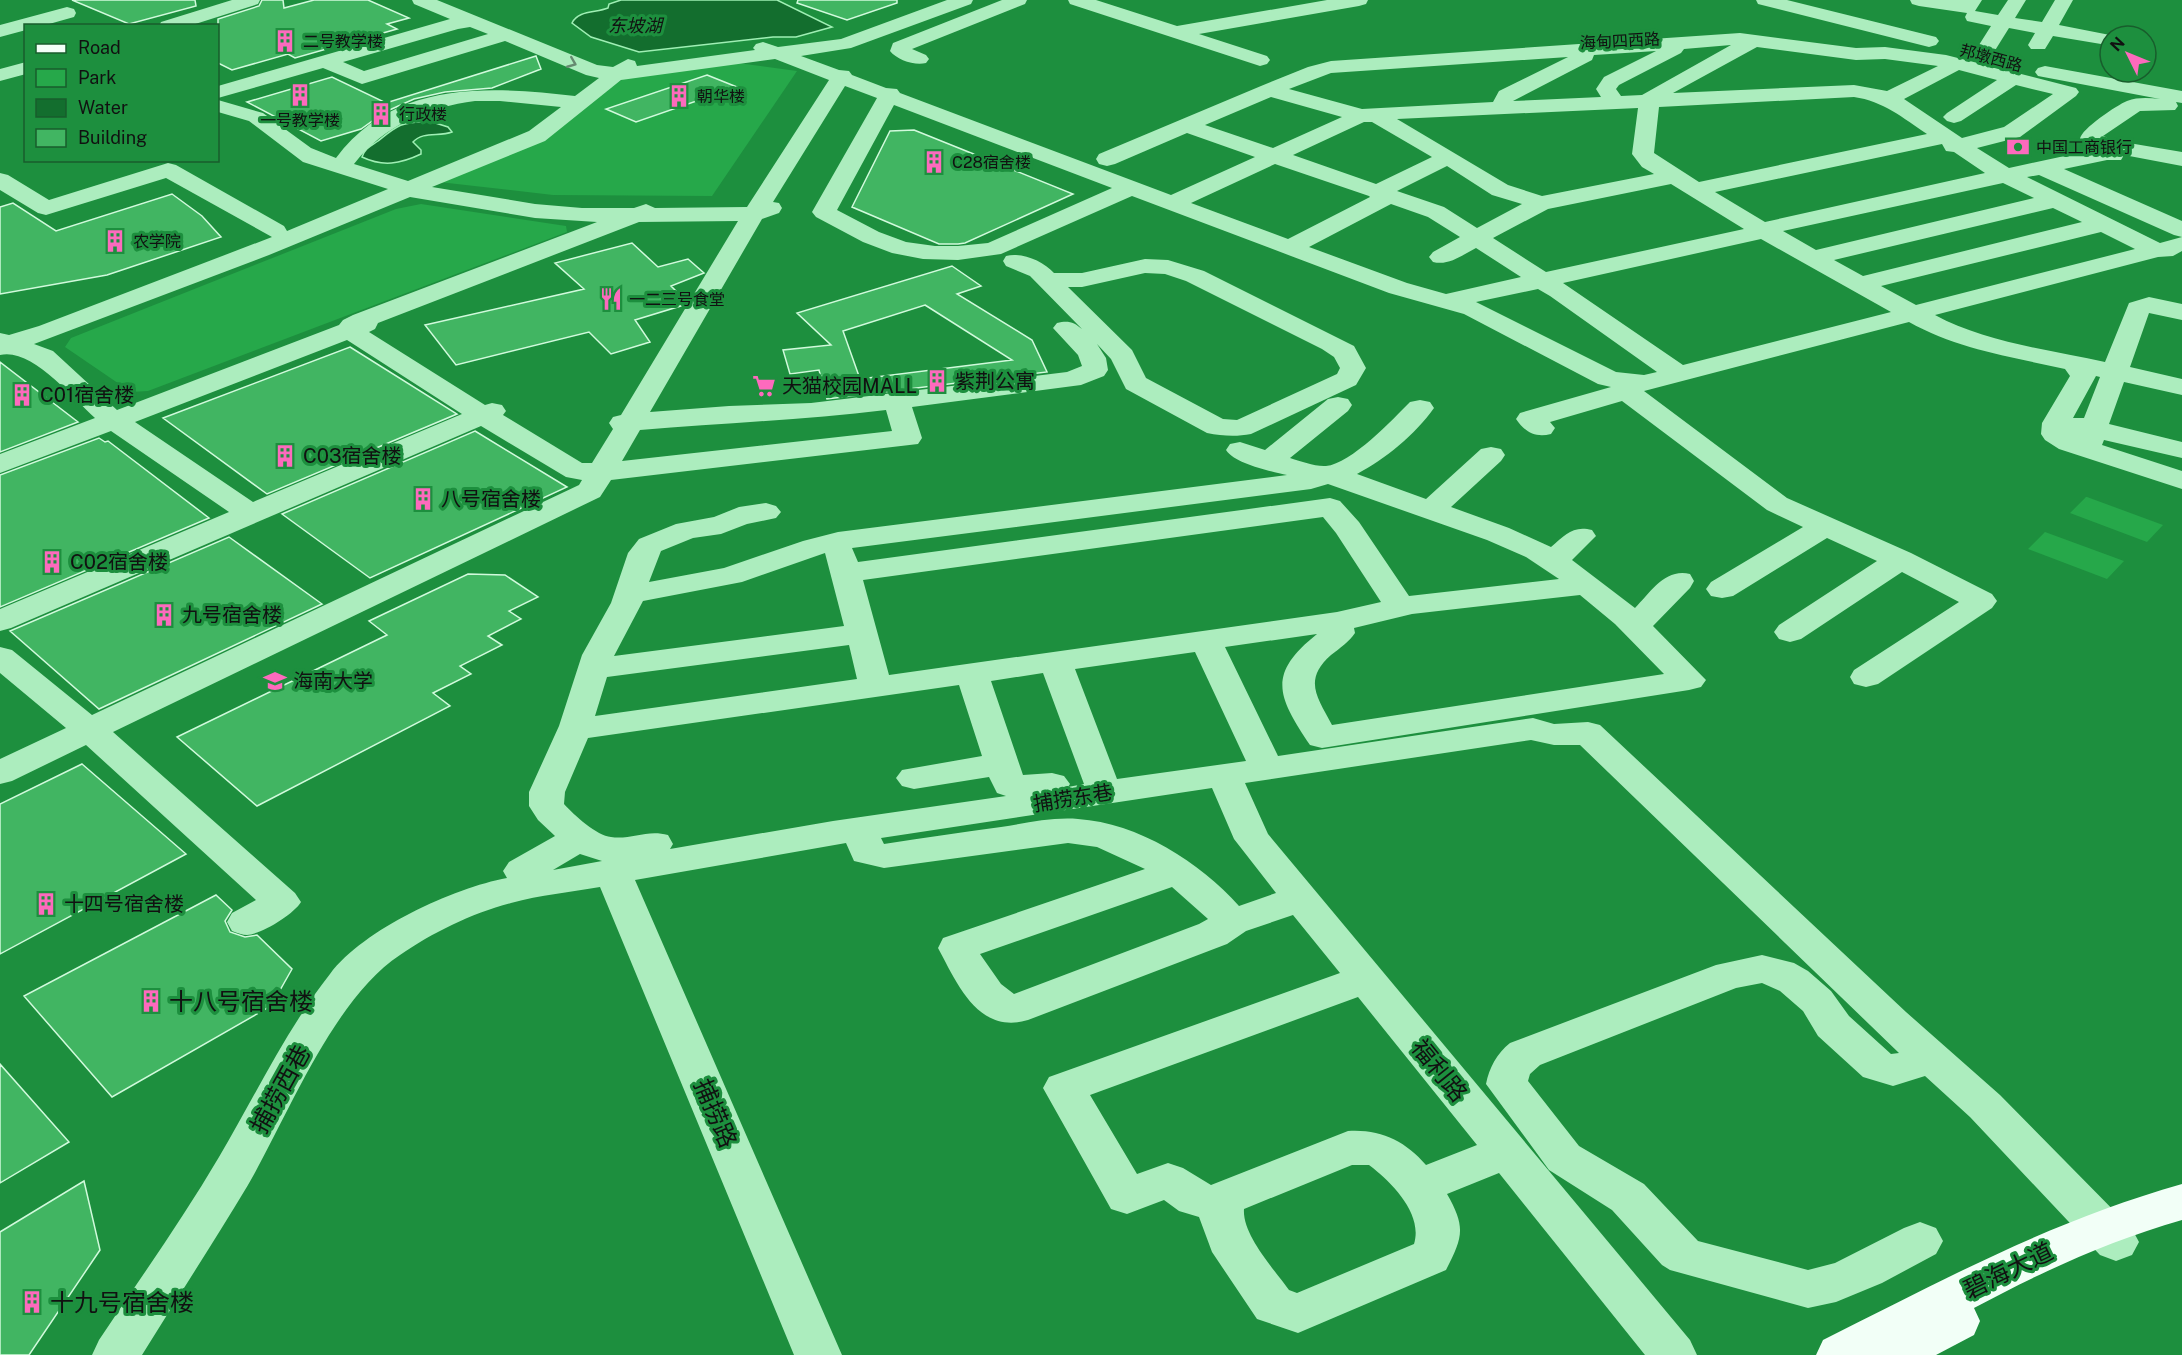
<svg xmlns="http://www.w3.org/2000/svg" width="2182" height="1355" viewBox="0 0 2182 1355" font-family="'Public Sans','Noto Sans SC',sans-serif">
<rect width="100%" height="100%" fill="#1d8f3e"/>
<path fill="#26a84a" d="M738,63L797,71L712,196L553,195L439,182L549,133L623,79Z
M421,204L566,226L567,232L148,391L131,392L65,347L71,338L396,209Z
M2086,497H2087L2163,525L2147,542L2070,513Z
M2045,532L2124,561L2107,579L2028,549Z"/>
<path fill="#136e2e" stroke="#9fefb4" stroke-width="1.5" d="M621,0H777L832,27L796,37H773L639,52L591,37L572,23C578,10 596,13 608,8L609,4Z
M429,121L448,127L452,132C439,137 423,131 413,142L421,150V154C400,164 383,167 362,157C365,148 371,146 378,141C399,124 400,123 429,121Z"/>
<path fill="#41b562" stroke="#d1fadc" stroke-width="1.5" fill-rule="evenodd" d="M72,0H195L196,6L129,24Z
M262,0H283L284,8L314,0H368L409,18L387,24L397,29L295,58L288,54L232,70L218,63V19L259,6Z
M798,0H897V3L847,20L797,3Z
M536,56L541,69L492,88L445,92L414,99L385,112L361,129L321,141L247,102L332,77L386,103Z
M707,75L737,87L636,122L606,109Z
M914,130L1073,194L965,243L958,244H939L852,207L890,131Z
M172,194L202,216L221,237L107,275L0,294V207L13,203L56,231Z
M632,243L658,267L688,259L704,273L671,286L687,302L684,305L635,320L650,342L611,354L589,332L456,365L425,325L584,289L555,263Z
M952,266L981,286L957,294L1032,340L1047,372L827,399L819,370L790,374L783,350L831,345L797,313ZM925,305L1012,360L860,379L843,331Z
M350,347L457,414L267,494L163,418Z
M0,362L78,422L0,452Z
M475,431L567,487L370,578L282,514Z
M99,438L105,442L108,441L209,518L0,607V475Z
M229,537L322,604L99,709L10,631Z
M468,574L505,575L538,597L509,611L521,619L488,636L502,645L460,666L471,674L433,693L450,706L257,806L177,737L387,635L369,621Z
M82,764L186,854L0,954V804Z
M216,895L232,910L225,921L230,932L245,937L257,935L292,969L271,1006L112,1097L24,996Z
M0,1064L69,1142L0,1183Z
M84,1181L100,1250L29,1355H0V1232Z"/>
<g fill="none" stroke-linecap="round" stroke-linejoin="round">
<path fill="#acedbe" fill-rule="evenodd" d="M232,0H260L258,4L189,26H159L161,22Z
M412,0H437L597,65L613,67L628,59L635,61L637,66L755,50L753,48L756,44L763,42L778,47L841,39L947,0H973L971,4L851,48L801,56L839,70L849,71L852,75L886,88L897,89L900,93L1171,195L1255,157L1187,133L1115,164L1107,166L1099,164L1096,159L1099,154L1261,86L1308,67L1331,61L1740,33L1856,48L1885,47L1946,55L2076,88L2079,92L2076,96L2020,137L1977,148L2009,168L2097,149L2083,144L2080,139C2081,129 2117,105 2127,101C2138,97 2149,98 2160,99L2038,76L2035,72L2038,68L2045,66L2182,91V103L2176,102L2178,106L2175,110L2140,111L2103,136L2117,141L2182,152V166L2124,155L2121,160H2107L2064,169L2182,221V251L2173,256L2158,257L1935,315C1984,342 2051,350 2105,362L2129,303L2149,297L2182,304V320L2149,313L2130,367L2182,379V395L2124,382L2109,424L2182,442V458L2104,440L2102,445L2182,471V489L2059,449L2045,440L2041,434L2042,423L2070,376L2065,369C2012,357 1957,349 1909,322L1644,391L1787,498L1911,553L1992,594L1997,601L1992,608L1878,684L1866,687L1854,684L1850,677L1854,670L1959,602L1902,572L1801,639L1790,642L1779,639L1774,632L1779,625L1877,561L1827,538L1733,596L1722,598L1711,596L1706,589L1711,582L1803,527L1767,510L1622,401L1550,422L1555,428L1551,434C1535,438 1525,432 1516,419L1520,413L1611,387L1598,384L1464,314L1389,293L1132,196L1001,254L958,260L923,259L892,253L863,242L816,217L812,212L877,98L845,86L773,202L779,203L782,208L779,213L762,219L650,412L729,406L811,403L1067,372L1082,366L1078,355L1053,328L1057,323C1068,320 1074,322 1082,329L1030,276L1006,266L1003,261L1006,256C1022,252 1043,261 1054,273H1082L1145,259L1168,260L1204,271L1354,346L1366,368L1356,385L1251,434C1236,437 1222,436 1207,433L1126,389L1111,359L1097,344L1106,358L1108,370L1104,376L1081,385L912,407L922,438L918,444L611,480L600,497L113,732L295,893L301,902C294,914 262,934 247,935C243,935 237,933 232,931L227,922L232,913L256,900L86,745L12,781L0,784V759L66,728L0,673V647L12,650L92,715L579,485L582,480L566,477L481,426L11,628L0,631V609L229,512L111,431L0,473V454L95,418C73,398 31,347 0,355V333L9,335L39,326L272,237L166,178L46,215L38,213L0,190V173L8,175L49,200L168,163L176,165L284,226L287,231L388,189L303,162L249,121L218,112V100L263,113L311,148L336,158C394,80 490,86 575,96L599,78L586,75L505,41L362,84L323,68L218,98V86L450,19L414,4ZM470,27L488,34L364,71L343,62L458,29ZM1731,45L1642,95L1621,96L1616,89L1619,85L1681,53L1684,49ZM1757,47L1856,60L1885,59L1938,66L1887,91L1854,85L1673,93ZM1656,51L1604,77L1596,89L1601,97L1513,101L1592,60L1594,55ZM1568,57L1499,91L1493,102L1362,109L1289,89L1331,73ZM775,59L829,80L747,207L655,208L646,204L634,208H582L535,204L432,187L545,141L621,80ZM1959,70L1997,80L1947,113L1943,117L1947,121L1954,123L1961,121L2016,85L2053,94L2004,127L1962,138L1904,99ZM1271,97L1342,117L1273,148L1205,125ZM1854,97C1883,101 1903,118 1927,134L1699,182L1654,153L1659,107ZM475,101H500L561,107L529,131L408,181L354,164C384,125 429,107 475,101ZM894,105L1112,188L988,243L958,246H935L906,242L879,232L837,210ZM1638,108L1632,154L1642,167L1654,174L1542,196L1508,185L1397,119ZM1364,122H1372L1432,157L1376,184L1293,155ZM1942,144L1946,151L1954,152L1985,173L1765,222L1715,192ZM1275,164L1369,196L1370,197L1288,239L1191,203ZM1447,166L1492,195L1522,204L1477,228L1444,207L1397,191ZM2039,175L2174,235L2182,237L2160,243L2027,177ZM2003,183L2034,198L1816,250L1783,231ZM1671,184L1744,229L1546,272L1493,238L1548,209ZM410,197L535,218L597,222L353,315L343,320L339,325L117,410L53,351L34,344L269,255ZM1391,204L1428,217L1460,237L1433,252L1429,257L1433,262C1449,266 1462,255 1476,248L1521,277L1446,294L1407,283L1309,247ZM2053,208L2082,222L1863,276L1834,260ZM738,221L621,415L613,417L609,423L613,429L592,463H582L503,415L506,411L502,405L492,403L485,405L369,332L375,329L378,323L639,222ZM2101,232L2135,249L1916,305L1881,286ZM1761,239L1891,312L1683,365L1563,283ZM1145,273L1165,274L1186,281L1322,349L1334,357L1340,368L1337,374L1237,420L1223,419L1146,378L1132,350L1068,287H1082ZM1538,289L1550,296L1657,372L1644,375L1616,372L1476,302ZM347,340L462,414L253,502L135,422ZM2096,376L2100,377L2084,418H2073ZM886,410L892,431L622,461L640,430C722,423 804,420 886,410Z
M1002,0H1027L1025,4L912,49L926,55L929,59L926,63C915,66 897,60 890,51L893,43Z
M1068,0H1096L1177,26L1327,0H1368L1366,4L1359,6L1199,34L1267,56L1270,60L1267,64L1260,66L1070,4Z
M1756,0H1787L1936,37L1939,41L1936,45L1929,47L1758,4Z
M1910,0H1982L1975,11L1998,15L2008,0H2026L2015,18L2042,22L2055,0H2073L2059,25L2115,36H2110V44L2107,45L2053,36L2045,49H2031L2028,45L2035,33L2009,28L1989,60H1975L1972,56L1991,26L1967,21L1965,17L1967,13L1919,6L1912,4Z
M67,7L74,9L76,13L74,17L42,26H26V30L0,37V25Z
M26,62V74L0,81V69Z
M1338,397L1348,399L1352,405L1348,411L1290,458C1300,461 1316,467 1326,466C1351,464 1393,419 1410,402L1420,400L1430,402L1434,408C1415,435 1385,459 1357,474L1426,499L1481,449L1491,447L1501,449L1505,455L1501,461L1451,507L1509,528L1551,547C1565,535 1573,525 1592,530L1596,536L1572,560L1635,608C1651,592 1665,568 1690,574L1694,581L1690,588L1653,626L1706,680L1701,687L1689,690L1322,748L1310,745C1277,696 1267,674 1317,634L1225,647L1278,756L1533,718L1554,724L1588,722L1600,725L1906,1012L2000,1095L2132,1229L2139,1242L2132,1255L2116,1261L2100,1255L1970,1117L1925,1076L1893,1086L1863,1077L1818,1036L1803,1011L1780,991L1762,983L1736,988L1540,1065L1530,1074L1528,1081L1579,1146L1644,1184L1698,1241L1808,1270L1835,1263L1904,1228L1920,1222L1936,1228L1943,1241L1936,1254L1882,1283L1836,1302L1808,1308L1670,1270L1662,1265L1612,1210L1549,1170L1486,1084C1489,1068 1497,1053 1510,1043L1716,965L1762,955L1794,963L1808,971L1831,991L1849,1016L1891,1054L1899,1053L1580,745H1554L1531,740L1245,783L1268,834L1690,1340L1697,1355H1645L1499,1173L1447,1194C1466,1227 1463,1237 1446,1270L1298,1333L1257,1319L1212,1252L1199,1217L1179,1211L1164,1200L1127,1214L1111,1209L1043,1088L1049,1077L1340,973L1293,915L1246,931L1227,944L1028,1020C978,1035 957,983 938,948L943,938L1145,869L1097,847L1068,843L884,868L854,861L846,843L635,880L842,1355H794L600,887C571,892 540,895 511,903C472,913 432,933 400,955C333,999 288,1116 248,1185C214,1242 177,1298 142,1355H92L99,1340C139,1280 182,1220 219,1157C255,1096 286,1030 330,974C364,929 453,888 507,878L503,871L509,862L555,836L538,820L529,806V792L559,726L582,655L611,603L628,553L639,539L676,524L714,517L739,507L766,503L776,506L781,512L776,518L747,524L721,534L693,538L661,551L649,582L724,568L803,541L838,532L1287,475C1270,471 1235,464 1226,450L1230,444L1240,442L1265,450L1328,399ZM1328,484L1487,540L1526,557L1559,579L1409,596L1359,522L1340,501L1330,498L858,562L852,548L1311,489ZM1323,517L1336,533L1381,602L1337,612L889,675L863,580ZM825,553L844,626L614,656L643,601L742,582ZM1580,595L1615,624L1664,674L1332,725C1317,697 1303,680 1331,655C1340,648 1349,642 1355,633L1354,628L1412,614ZM849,645L857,679L595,716L607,677ZM1195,652L1246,761L1117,779L1075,669ZM1043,673L1084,784L1068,787L1070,784L1064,776L1052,773L1023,775L991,681ZM959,685L982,756L902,770L896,778L902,786L914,789L989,777L997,793L1006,796L833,821L670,849L673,844L668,835C647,829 631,840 611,837C597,836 574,815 564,804L565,792L588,738ZM1212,788L1234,839L1276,893L1239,906C1200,862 1138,823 1078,819C1052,817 1027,823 1001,827C962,832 923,838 884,844L881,838ZM580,854L602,861L553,870ZM1172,887L1208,919L1199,924L1014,994L1001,984L980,954ZM1358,997L1477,1145L1426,1165C1405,1141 1381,1129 1348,1131L1211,1185L1183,1168L1168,1163L1137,1174L1090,1095ZM1352,1165H1369L1373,1168C1394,1185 1423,1215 1414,1244L1297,1293L1289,1290C1274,1269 1242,1235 1244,1209Z"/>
<path fill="#f2fff7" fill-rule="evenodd" d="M2182,1184V1220C2109,1241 2041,1272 1974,1308L1980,1321L1974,1335L1936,1355H1816L1823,1340C1943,1280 2051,1221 2182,1184Z"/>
</g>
<defs><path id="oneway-chevron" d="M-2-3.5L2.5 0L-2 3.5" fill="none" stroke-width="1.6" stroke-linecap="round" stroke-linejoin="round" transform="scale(1.5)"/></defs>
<use stroke="#668a70" href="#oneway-chevron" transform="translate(572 63) rotate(22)"/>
<defs>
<g id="building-bare" transform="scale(1.8)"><path d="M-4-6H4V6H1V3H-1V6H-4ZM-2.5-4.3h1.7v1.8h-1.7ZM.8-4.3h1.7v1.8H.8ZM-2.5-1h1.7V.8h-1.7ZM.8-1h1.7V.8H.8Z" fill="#fd6abd" stroke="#1d8f3e" stroke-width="2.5" paint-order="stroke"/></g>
<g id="bank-bare" transform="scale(1.8)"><path d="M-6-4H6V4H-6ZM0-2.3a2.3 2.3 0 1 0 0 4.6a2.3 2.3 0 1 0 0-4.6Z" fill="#fd6abd" stroke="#1d8f3e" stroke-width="2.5" paint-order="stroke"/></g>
<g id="restaurant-bare" transform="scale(1.8)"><path d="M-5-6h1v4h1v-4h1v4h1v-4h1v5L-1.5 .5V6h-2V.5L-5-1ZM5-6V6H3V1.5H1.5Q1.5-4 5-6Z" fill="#fd6abd" stroke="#1d8f3e" stroke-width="2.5" paint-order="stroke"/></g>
<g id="supermarket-bare" transform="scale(1.8)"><path d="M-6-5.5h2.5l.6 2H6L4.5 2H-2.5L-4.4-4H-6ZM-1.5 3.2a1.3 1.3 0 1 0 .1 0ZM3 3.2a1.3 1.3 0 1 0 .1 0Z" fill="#fd6abd" stroke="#1d8f3e" stroke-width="2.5" paint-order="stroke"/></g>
<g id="university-bare" transform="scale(1.8)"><path d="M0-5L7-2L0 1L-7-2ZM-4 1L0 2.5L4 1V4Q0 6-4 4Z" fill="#fd6abd" stroke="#1d8f3e" stroke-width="2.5" paint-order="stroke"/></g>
</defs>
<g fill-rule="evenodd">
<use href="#building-bare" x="285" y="41"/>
<use href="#building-bare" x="300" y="95"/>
<use href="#building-bare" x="679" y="96"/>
<use href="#building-bare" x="381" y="114"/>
<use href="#bank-bare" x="2018" y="147"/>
<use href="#building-bare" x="934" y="162"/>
<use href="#building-bare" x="115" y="241"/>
<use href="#restaurant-bare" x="611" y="299"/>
<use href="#building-bare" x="937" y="381"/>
<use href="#supermarket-bare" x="764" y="386"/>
<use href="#building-bare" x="22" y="395"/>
<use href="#building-bare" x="285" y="456"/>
<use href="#building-bare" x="423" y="499"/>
<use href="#building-bare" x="52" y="562"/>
<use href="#building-bare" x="164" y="615"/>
<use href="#university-bare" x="275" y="681"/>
<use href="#building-bare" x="46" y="904"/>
<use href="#building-bare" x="151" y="1001"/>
<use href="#building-bare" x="32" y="1302"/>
</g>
<g text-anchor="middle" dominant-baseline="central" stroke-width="6" stroke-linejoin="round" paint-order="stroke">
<g font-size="16" fill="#111" stroke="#1d8f3e" text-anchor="start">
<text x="303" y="41">二号教学楼</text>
<text x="697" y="96">朝华楼</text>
<text x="399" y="114">行政楼</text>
<text x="300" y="120" text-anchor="middle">一号教学楼</text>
<text x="2036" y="147">中国工商银行</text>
<text x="952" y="162">C28宿舍楼</text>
<text x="133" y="241">农学院</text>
<text x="629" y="299">一二三号食堂</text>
</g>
<g font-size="16" fill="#111" stroke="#1d8f3e">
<text transform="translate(1620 41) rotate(-3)">海甸四西路</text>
<text transform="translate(1991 58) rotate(15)">邦墩西路</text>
</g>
<g font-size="18" font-style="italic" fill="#111" stroke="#1d8f3e">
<text x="635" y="25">东坡湖</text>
</g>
<g font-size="20" fill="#111" stroke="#1d8f3e" text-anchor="start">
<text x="955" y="381">紫荆公寓</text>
<text x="782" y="386">天猫校园MALL</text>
<text x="40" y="395">C01宿舍楼</text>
<text x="303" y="456">C03宿舍楼</text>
<text x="441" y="499">八号宿舍楼</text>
<text x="70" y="562">C02宿舍楼</text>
<text x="182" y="615">九号宿舍楼</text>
<text x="293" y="681">海南大学</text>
<text x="64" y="904">十四号宿舍楼</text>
</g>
<g font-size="20" fill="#111" stroke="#1d8f3e">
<text transform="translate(1073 798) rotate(-9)">捕捞东巷</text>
</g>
<g font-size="24" fill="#111" stroke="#1d8f3e" text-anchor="start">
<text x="169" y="1001">十八号宿舍楼</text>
<text x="50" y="1302">十九号宿舍楼</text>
</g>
<g font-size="24" fill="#111" stroke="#1d8f3e">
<text transform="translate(1440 1070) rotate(51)">福利路</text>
<text transform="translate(280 1089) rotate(-61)">捕捞西巷</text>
<text transform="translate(716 1113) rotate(67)">捕捞路</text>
<text transform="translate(2008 1270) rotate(-26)">碧海大道</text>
</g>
</g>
<rect x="24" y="24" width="195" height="138" fill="#1d8f3e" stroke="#185d2c" stroke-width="1.5"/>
<rect x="36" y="44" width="30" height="9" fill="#f2fff7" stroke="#185d2c" stroke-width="1.5"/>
<text x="78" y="54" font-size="18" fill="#111111">Road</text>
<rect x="36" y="69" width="30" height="18" fill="#26a84a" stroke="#185d2c" stroke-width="1.5"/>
<text x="78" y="84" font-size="18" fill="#111111">Park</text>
<rect x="36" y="99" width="30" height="18" fill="#136e2e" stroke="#185d2c" stroke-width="1.5"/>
<text x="78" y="114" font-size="18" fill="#111111">Water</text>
<rect x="36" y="129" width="30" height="18" fill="#41b562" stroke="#185d2c" stroke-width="1.5"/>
<text x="78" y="144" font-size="18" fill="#111111">Building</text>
<g transform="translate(2128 54) rotate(313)"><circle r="28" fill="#1d8f3e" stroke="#185d2c" stroke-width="1.5"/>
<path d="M0-4.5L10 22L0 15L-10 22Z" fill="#fd6abd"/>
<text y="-9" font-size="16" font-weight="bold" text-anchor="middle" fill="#111111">N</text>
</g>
</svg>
